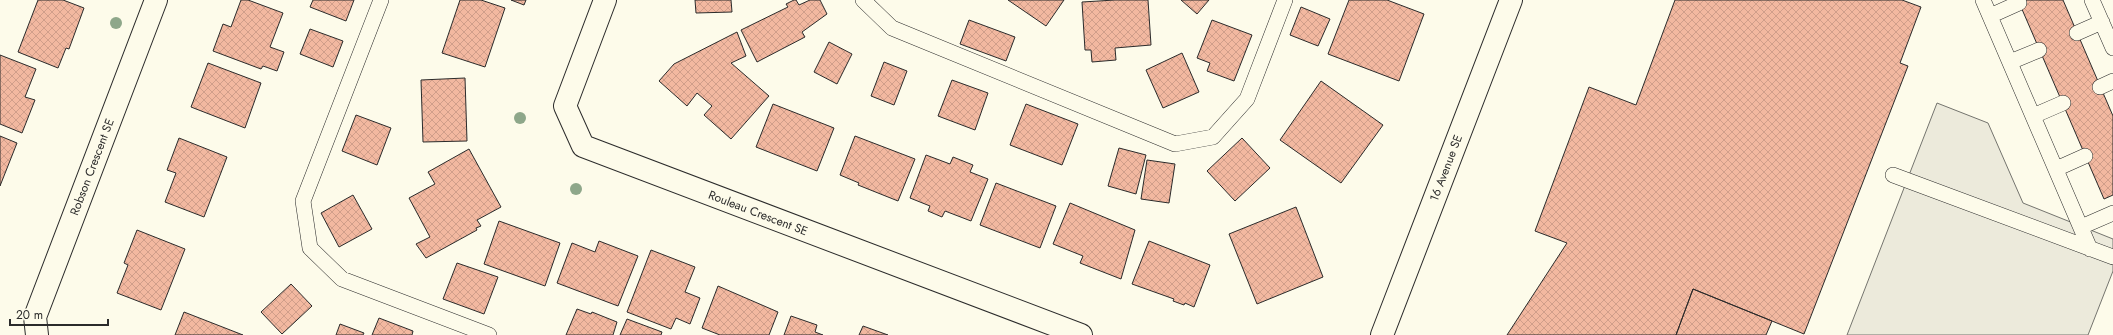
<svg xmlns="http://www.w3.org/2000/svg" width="2113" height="335" viewBox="0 0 2113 335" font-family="Jost,sans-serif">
<defs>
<pattern id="building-cross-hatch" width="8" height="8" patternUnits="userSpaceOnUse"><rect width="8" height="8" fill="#f2b8a0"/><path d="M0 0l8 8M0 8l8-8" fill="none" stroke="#d09e8a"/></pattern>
</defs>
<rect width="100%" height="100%" fill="#fdfbea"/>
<path fill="#eceadb" stroke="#74746e" d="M1937,103L1988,123L2023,203L2113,239V271L2088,335H1847Z"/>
<path fill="url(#building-cross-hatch)" stroke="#2b2b2b" d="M38,0H63L84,8L69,49L66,48L58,68L18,52Z
M241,0H248L283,13L270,47L284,52L277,71L263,66L261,69L213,51L223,24L231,27Z
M313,0H354L346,21L310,7Z
M460,0H481L505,8L485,67L442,53Z
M511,0H526L524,5Z
M695,0H731L732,12L696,13Z
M794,0H796L799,5L810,0H820L827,14L802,32L805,37L757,62L741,30L788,7L786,4Z
M1008,0H1064L1046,26Z
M1115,0H1148L1151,45L1115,48L1116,60L1092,62L1091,50H1085L1082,2Z
M1181,0H1209L1197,14Z
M1349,0H1387L1424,14L1399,81L1328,54Z
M1675,0H1902L1921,7L1900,63L1908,66L1804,334L1693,289L1676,335H1507L1567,243L1535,231L1589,87L1636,105Z
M2018,0H2063L2113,116V195L2104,199Z
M1301,7L1330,19L1318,46L1290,35Z
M969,20L1015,37L1006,61L960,44Z
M1212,20L1252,35L1234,81L1207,71L1210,63L1197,58Z
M310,29L343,41L333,67L300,54Z
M737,32L746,56L731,63L769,96L731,139L704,115L712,106L697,93L687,106L659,81L674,64Z
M829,42L852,54L837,84L814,72Z
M1182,53L1199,92L1163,108L1146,70Z
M0,55L36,69L25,97L35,100L22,133L0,124Z
M884,62L907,71L894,105L871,96Z
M208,63L261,83L245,128L191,107Z
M465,78L467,141L423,142L421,80Z
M952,80L988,93L975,130L938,116Z
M1321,81L1383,125L1341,183L1280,140Z
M773,104L834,128L817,171L756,147Z
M1026,104L1078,124L1062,165L1010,145Z
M356,115L391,128L377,165L342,151Z
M0,136L17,143L0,186Z
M855,136L915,159L898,201L858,185L859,183L840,175Z
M179,138L227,157L204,217L165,202L176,173L167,170Z
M1242,138L1270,168L1235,201L1207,171Z
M1119,148L1146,155L1136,194L1108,186Z
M469,149L501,207L477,220L481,226L476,228L477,230L426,258L416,244L430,237L409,198L435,184L428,172Z
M926,155L950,164L953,157L973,165L970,172L988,179L971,221L945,211L942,217L928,211L930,206L910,198Z
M1147,160L1175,164L1169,203L1141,199Z
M996,183L1056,206L1040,248L980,225Z
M353,195L372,229L339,247L321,213Z
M1070,203L1135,230L1121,279L1080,263L1083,256L1053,244Z
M1296,207L1323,277L1257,304L1229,234Z
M499,221L560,243L545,286L484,264Z
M137,230L185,249L161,310L117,293L128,265L124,263Z
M599,241L638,256L618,306L557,283L572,243L595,252Z
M1149,241L1210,265L1194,307L1185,303L1184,305L1173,301L1174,299L1132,284Z
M651,250L695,267L685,292L700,298L690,324L676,318L671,329L627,312Z
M457,263L498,277L484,314L443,299Z
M291,284L312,306L282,334L261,312Z
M718,286L778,312L769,335H720L702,328Z
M1693,289L1772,321L1766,335H1676Z
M577,309L591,314L592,312L617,322L613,335H566Z
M184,312L243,335H175Z
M791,316L817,325L815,332L823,335H784Z
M379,318L413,331L412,335H372Z
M627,319L662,332L661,335H620Z
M340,324L364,333L363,335H336Z
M863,326L888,335H859Z"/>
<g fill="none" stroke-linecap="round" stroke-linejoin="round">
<g stroke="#2b2b2b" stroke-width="16">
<path id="lane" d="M381,0L303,201L310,248L342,279L489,335
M863,0L892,28L1175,144L1213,137L1247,99L1285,0
M1983,0L2090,249
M2092,0L2113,48
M1990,16L2019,3
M2077,33L2102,22
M2010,62L2039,50
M2100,87L2113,81
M2033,116L2063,103
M2056,169L2085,156
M1893,175L2113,257
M2081,227L2113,213"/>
</g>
<g stroke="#2b2b2b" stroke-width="24">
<path id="street" d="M605,0L565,106L583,146L1081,335
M37,335L35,317L156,0
M1382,335L1511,0"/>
</g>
<use href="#lane" stroke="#fdfbea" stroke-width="15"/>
<use href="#street" stroke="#fdfbea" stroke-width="22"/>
</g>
<g fill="#8ea78a">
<circle cx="116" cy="23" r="6"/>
<circle cx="520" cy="118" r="6"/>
<circle cx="576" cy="189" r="6"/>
</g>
<g text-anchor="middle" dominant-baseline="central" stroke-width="3" stroke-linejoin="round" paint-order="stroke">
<g font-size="12" fill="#2b2b2b" stroke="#fdfbea">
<text transform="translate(92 167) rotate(-69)">Robson Crescent SE</text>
<text transform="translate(1446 168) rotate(-69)">16 Avenue SE</text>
<text transform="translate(758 213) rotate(21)">Rouleau Crescent SE</text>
</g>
</g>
<path d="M10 319v6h98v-6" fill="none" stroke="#2b2b2b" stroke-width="2"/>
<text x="16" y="319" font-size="12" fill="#2b2b2b" stroke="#fdfbea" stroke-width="3" paint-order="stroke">20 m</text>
</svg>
